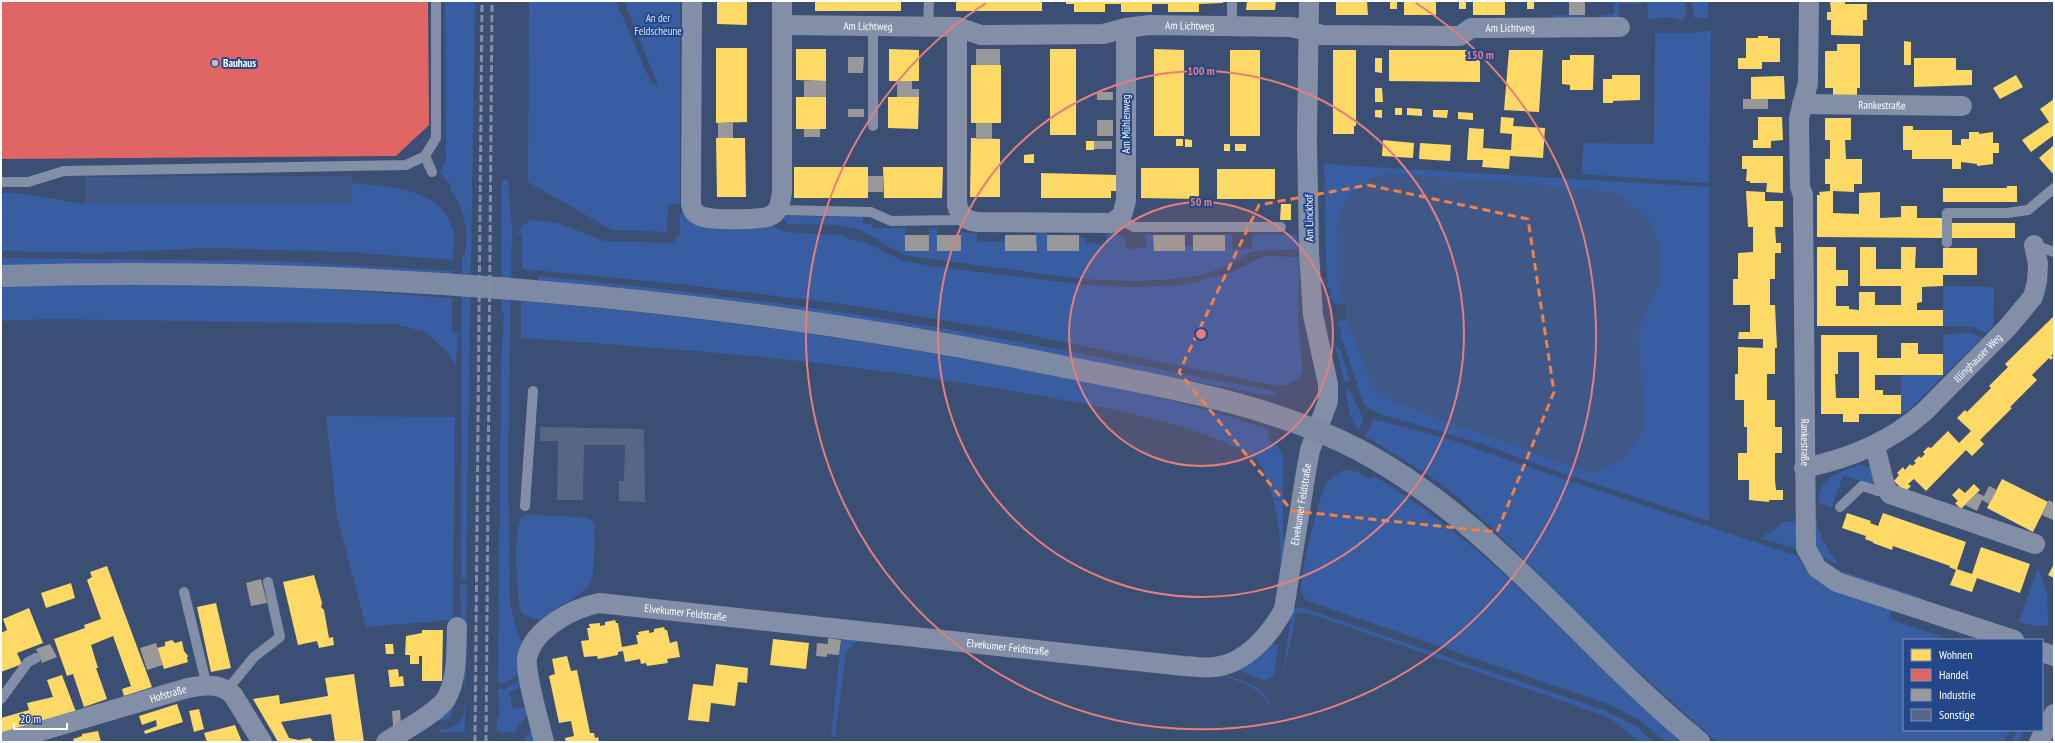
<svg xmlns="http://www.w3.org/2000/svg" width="2055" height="743" viewBox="0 0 2055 743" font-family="'PT Sans Narrow',sans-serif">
<rect width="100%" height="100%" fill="#3b4e73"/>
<path fill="#385da0" d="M445,1H475L466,579L461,578L462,258C473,244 463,201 450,190L451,184L447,182L440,172L446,161Z
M529,1H616L651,83L658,85L624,1H680V204L668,205L667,232L612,230L528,182Z
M1614,1H1685C1686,9 1689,17 1680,21C1671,14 1657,19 1648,20L1647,2H1642V4H1619V20L1599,17L1602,15L1614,14Z
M1692,1H1708V18H1694Z
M1554,15H1585L1587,20H1554Z
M1711,30L1709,183L1582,174L1583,143L1654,144L1655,33H1693Z
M1324,164L1709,187V521L1567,475L1482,444L1380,414L1364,405L1340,333L1342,330L1337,325L1338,321L1346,319V305L1335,303L1330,299L1329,296L1332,295L1329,288H1327Z
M502,180H508L512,227L508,465L510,603L516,629L522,643L517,656L519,674L505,683H498L501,368L504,313H502Z
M352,183C387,187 441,187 453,229C456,238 453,251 453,260L349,252L208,248L96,253L1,251V193H17L85,204L352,203Z
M684,213L767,224L786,232L842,235L849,239L869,244L901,260L930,266L1087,285L1131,287L1183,285L1229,273L1265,256L1299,257L1298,326L1303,370L1299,379L1286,385L1277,386L1010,331L857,306L679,284L522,269V234H517L522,226L531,220L558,223L604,241L672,243L680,234V214Z
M783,216L863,217V224H870L875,228H905L906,251H929V229L937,228V251H961V231L967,233H977V242H1005V251H1036V229H1047V251H1078L1079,237L1086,238V243L1106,244L1107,229L1126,239V249L1146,248V234L1153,235L1154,251H1185V245H1193V251H1224L1225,234H1232V249H1252V235L1297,234L1298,249L1252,251L1230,265L1202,275L1175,279L1134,281L1080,279L910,256C893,252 879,239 864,232C841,221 811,226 787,224Z
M1,258L276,261L453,271V275L1,266Z
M538,276C681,290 823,307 964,332C1068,350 1170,372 1273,391L1278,395H1264L933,331L538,281Z
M148,285L316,288L452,298V333H458L456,365L446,351L425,332L394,324L50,319L1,321V286Z
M1943,286L1994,287L1993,326L1986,333L1974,327L1943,326Z
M521,301C678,314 833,334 987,363C1081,380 1174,397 1264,428L1269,430L1268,439L1277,445L1283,457V532L1285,543L1279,590C1282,551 1281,518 1267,481C1265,474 1262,466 1257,461C1243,449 1223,441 1206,435C1161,419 1115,409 1068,401C982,385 896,372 809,362C713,351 617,345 521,338Z
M1970,332L1982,338L1908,411L1901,414V374L1943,375V335Z
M1333,342L1341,351L1350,381L1344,382L1339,358Z
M1349,389L1362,416L1363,421L1359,430C1349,421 1347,403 1346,390Z
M326,416L455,417L453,620L366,627L337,517Z
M1374,419L1451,440L1558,477L1798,556C1804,569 1811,577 1823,584L1892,609L1889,619L1940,636L1939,640H1904V730H2010L2004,742H1717L1627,662L1503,539L1460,499L1428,475L1365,436Z
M1862,464L1873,469L1875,483L1870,484L1843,476L1832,508L1819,503C1816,477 1843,471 1862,464Z
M1344,470L1356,471L1371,479L1374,476C1493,546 1579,653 1682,742H1666L1641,721L1611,705L1307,601C1304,598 1302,595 1301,590C1300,573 1317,506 1324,488C1327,480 1336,474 1344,470Z
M527,514L586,518L595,523C594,534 595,574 591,582C585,594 552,610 540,620L522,614C516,600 513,531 521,518Z
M1813,515L1816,517C1819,536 1826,549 1839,564C1810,557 1815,540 1813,515Z
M1796,521V549L1760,538L1777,528L1783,522Z
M1834,568L1922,598L1921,601L1844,576Z
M2037,569L2039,570L2047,592L2048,625L2036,626L2019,622Z
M467,584L465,732H439L440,730C448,728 457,728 461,720C470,705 462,667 461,650C460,628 461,607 460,585Z
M1300,607L1604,710L1637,727L1653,742H1639L1615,722L1602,715L1308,613H1296L1282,683L1292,609Z
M842,634L1219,674C1238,679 1267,685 1271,708C1262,690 1244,682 1225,677L865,639L853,644L846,653L835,737L831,736Z
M1272,643L1277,646V649L1275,673L1270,679L1262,680L1241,671L1239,668Z
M458,680L451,718L435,722Z
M519,680L521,687L509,692L513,709L525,707L526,716L514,733L497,731V717L500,716L498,689H505Z
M533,726L537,742H526L524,739Z
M2017,730H2025L2018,742H2011Z"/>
<path fill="#405888" d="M1388,173L1546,185L1616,193L1640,211L1651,222L1659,249L1662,276L1638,331L1645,429L1623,460L1592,474L1399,404L1379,393L1371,384L1346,319V305L1338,287L1337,225L1341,210L1354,189L1375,177Z
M352,176V203L85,204V177Z"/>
<path fill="#ffd966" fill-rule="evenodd" d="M717,1H747V25L717,24Z
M815,1H901V11H815Z
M956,1H1042V11H956Z
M1066,1H1223V3L1199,4V12H1168V4H1152V12H1121V4H1105V12H1074V4H1066Z
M1247,1H1276L1275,10H1246Z
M1336,1H1367L1368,15H1336Z
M1390,1H1397V9H1390Z
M1404,1H1436V15H1404Z
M1459,1H1466V9H1459Z
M1473,1H1505V15H1473Z
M1527,1H1534V9H1527Z
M1830,1H1845V4H1867V20H1863V36L1831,35V20H1827V12H1831Z
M1758,36H1768V38H1780V62H1762V69H1738V58H1746V38H1758Z
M1904,41L1911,42V65H1904Z
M1837,44H1860V88H1857V98H1833V88H1825V51H1837Z
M716,48H747V122L716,123Z
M796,49H826V81L796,80Z
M889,49L919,50V81H889Z
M1050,49H1076V135H1050Z
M1154,49L1184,50V136H1154Z
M1230,50H1260V136H1230Z
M1333,50H1356V126H1354V134H1333Z
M1389,50H1480V82L1389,81Z
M1509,50H1543L1539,112L1504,110Z
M1570,55H1594L1593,90H1570V85L1562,84V60H1570Z
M1375,58H1382V73L1375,72Z
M1914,58H1956V70H1972V85L1914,87Z
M971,65H1001V123H971Z
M1612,75H1640V100L1613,101V103H1603V79H1612Z
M2016,75L2023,87L2000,99L1993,88Z
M1784,76L1785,99H1751V77Z
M1375,88H1382L1383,102H1375Z
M796,97H826V129H796Z
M888,97H919L918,129L888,128Z
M2054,99V135L2031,152L2022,140L2049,122L2040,109Z
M1395,108H1402V115H1395Z
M1407,108L1422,109V116L1407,115Z
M1375,110H1382V118L1375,117Z
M1433,110H1448L1447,118L1433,117Z
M1458,112L1473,113V120L1458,119Z
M1501,117L1514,118L1513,126L1545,128L1543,158L1510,156L1509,169L1482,167L1483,160H1467L1469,128L1484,129L1483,148L1511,150L1512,134L1500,133Z
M1758,117H1782L1783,140L1771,141V148H1753V140H1758Z
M1825,118H1851V140H1845L1846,159H1862V184H1854V192L1833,191V213L1859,214V193L1880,192V218L1901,217V206H1917V218H1943V238L1817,237V195H1820L1819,192L1830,191V184H1825V159H1830V140H1825Z
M1903,126H1913V130H1952V145H1961V139H1969V132H1979V134L1993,132V143H1999V153H1993V164L1977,166V164L1961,162V169H1952V159H1912V150H1903Z
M716,138H745L746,197H717Z
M971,138L1000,139V197H970Z
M1176,139H1183V146H1176Z
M1185,139L1192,140V147H1185Z
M1383,140L1414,143L1413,158L1382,156Z
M1086,141H1094V150H1086Z
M1420,143L1451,145L1450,161L1419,159Z
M1224,144H1230V151H1224Z
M1235,144H1246V151H1235Z
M2054,145V175L2039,158Z
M1034,154V163H1024V155Z
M1742,156H1783V193L1766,192L1767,183H1750V181H1746L1747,169H1742Z
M794,167H868V198H794Z
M883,167H943L942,198H884Z
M1141,168H1199V199L1141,198Z
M1217,169H1275V199H1217Z
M1041,173L1119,175V191H1111V198H1041Z
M2007,186H2017V202H1943V188H2007Z
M1746,191L1765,192V201H1783V227H1775L1776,243H1781V253H1775V279H1770V305H1775L1777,348H1775V374H1767V400H1775V427H1782V453H1775V480L1776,490H1783V500H1769V502L1749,500V480H1738V453H1747V427H1744V400H1735V374H1738V347L1763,348V339H1738L1739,332H1750V305H1733V279H1738V253L1753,252V227H1748Z
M1281,204H1291V220H1280Z
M1951,223H2015V238H1951Z
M1817,247H1836V270H1848V286H1836V306H1849V309L1859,310V292H1875V305H1901V286H1860V247H1876V269H1901V247H1916L1915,268H1943V248H1977V275H1943V286L1922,287V302L1917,303V310H1943V326H1817Z
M2054,316V353L2051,356L2053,357L2051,360L2049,358L2032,375L2037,380L2010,407L2012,408L1980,440L1984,444L1972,456L1966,450L1926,491L1914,479L1908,484L1911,486L1905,492L1894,481L1899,475L1897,473L1903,467L1905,470L1910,464L1912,466L1916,463L1914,461L1919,456L1921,458L1925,454L1923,452L1928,447L1931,448L1948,431L1959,443L1971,431L1957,418L1965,410L1967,412L1991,388L1989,386L2008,367L2005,364Z
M1821,335H1877V358H1901V343H1918V354H1943V375H1875V390H1883V395H1901V414H1859V422H1843V414H1821ZM1838,352H1859V398H1836L1835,374H1838Z
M2002,479L2048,502L2033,532L1987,508Z
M1974,484L1980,490L1961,509L1955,503L1958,501L1952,495L1959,488L1965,493Z
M1847,513L1871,521L1870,523L1878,526L1883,513L1966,542L1957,569L1972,574L1981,547L2030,564L2020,593L1977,578L1972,592L1950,585L1956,570L1949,567L1950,566L1893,546L1892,550L1873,543V542L1865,539L1866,536L1842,528Z
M2054,564V578L2048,575Z
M107,566L152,687L124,696L122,689L131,686L113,636L91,645L98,668H96L107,699L84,707L73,674L67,676L54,639L85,628L84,625L101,619L87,580L92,577L90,572Z
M314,575L322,603L321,607L324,610L329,638L333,637L334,645L319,648L317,641L298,645L283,582Z
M71,583L75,598L46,608L41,593Z
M216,603L231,668L211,672L197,607Z
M29,608L43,643L17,653L22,664L1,672V633L7,630L3,619Z
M615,620L616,623H618L622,647L638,644L636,635H639L638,632L649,630V633L654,632V629L664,627L665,630H667L670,643L677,641L680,657L667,659L668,663L647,666L646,663L641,664L640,659L625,662L623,651L618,652V655L598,659L597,656L584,657L581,641L589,640L587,628H590L589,624L600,623V626L605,625V622Z
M422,630H443L442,681H422V656H419V664H410V655H405L406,636L422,633Z
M773,639L809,643L806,669L770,665Z
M172,640L175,643L182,641L184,651L188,656L187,658L188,662L164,669L157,648L165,646V642Z
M385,644H393L394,654H386Z
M567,656L571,671L577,670L590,733H594L595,738L598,737L599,742H566L565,738L574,736L571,721L559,723L549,676L555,674L552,659Z
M716,664L748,668L747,683L738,682L735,706L711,703L709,722L688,720L693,684L713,686Z
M398,669L399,677L403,676L404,686L390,687L388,670Z
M354,674L364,742H335L331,714L281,722L289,738L299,740L310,738L314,742H278L253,699L279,695L280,704L328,696L325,678Z
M62,675L76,712L1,733V718L29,710L27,703L53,697L47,680Z
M177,704L183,722L145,734L144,731L157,726L156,720L142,725L139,716Z
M199,709L204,729L194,732L189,711Z
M235,725L242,742H207L204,733Z
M98,731L101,742H74L73,739L82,736V734Z"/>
<path fill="#e06666" d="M1,1H428L429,125L396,156L1,159Z"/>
<path fill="#999" d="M1569,1H1585V15H1569Z
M976,49H1000V65H976Z
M848,57H864L863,73H848Z
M804,81H826V97H804Z
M897,81H912V89H919V97H897Z
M1097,92H1113V100H1097Z
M1743,99H1768V109H1743Z
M848,109H864V117H848Z
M1097,120H1113V136H1097Z
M718,123H733V138H718Z
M976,123H992V139H976Z
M804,129H820V137H804Z
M1094,141H1112V149H1094Z
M868,176H883V192H868Z
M905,235H929V251H905Z
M937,235H961V251H937Z
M1005,235H1036L1037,251H1005Z
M1047,235H1079V251H1047Z
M1153,235H1185V251H1154Z
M1193,235H1225V251H1193Z
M1989,486L1997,490L1989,504L1982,500L1977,511L1965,505L1977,493L1984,496Z
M2049,500L2054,503L2053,520L2042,515Z
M261,579L267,603L251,606L246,583Z
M828,638L841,640L839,655L827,654V657L816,656L817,643L828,644Z
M156,643L163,665L147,670L140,648Z
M50,644L57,657L42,663L36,649Z
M400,710L401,725L393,726L392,711Z"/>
<path fill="#566684" d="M540,427L644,429L645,502L619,501V481H624L625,445H584L583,500H557L558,441H540Z"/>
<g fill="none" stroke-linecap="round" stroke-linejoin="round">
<path stroke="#828fa7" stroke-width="10" d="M873,26V126
M1232,26V1
M928,27L929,1
M425,156L432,172
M1,182H28L64,171L406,165L425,156L436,138V1
M777,210L871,212L891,221L958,220L964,217
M1119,219L1134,227H1281
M1947,243V213H2007L2028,210L2054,188
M2034,245L2054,252
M525,506L533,391
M1840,507L1862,486L1878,491L1887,489
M184,592L207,686
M227,690L254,657L280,637L268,582
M1,699L28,662L36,658"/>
<g stroke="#828fa7" stroke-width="20">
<path d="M692,1L691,204C692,210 695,214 700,216C710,220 764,221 772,215C780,210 780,202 782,193V1"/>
<path id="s1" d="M1809,1L1808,83L1799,118L1800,187L1803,195L1806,548L1817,568L1837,582L2014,640"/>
<path id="s2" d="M782,25L957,27L981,35L1103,34L1126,28L1150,25L1292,27L1322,35L1460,36L1471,28L1620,27"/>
<path d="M957,27V205C960,216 967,221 978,222L1112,223L1122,215L1126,201V28"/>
<path id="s3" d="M1802,104L1962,106"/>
<path d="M1875,446L1885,486L1890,494L2035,544"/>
<path id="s4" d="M1804,468C1848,459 1890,442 1924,412L2008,327L2033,297L2037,282L2038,264L2034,245"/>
<path d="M2042,652L2054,656"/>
<path id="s5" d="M3,742L184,689C201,685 220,682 233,695L262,742"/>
<path d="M386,742C401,732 437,713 446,699C458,678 456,650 457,627"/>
<path id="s6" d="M544,742C540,724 525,675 527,658C533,629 573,608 599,603L1184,666C1194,666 1205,669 1215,667C1245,664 1271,634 1284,609L1307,466L1310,450L1328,401V384L1313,315L1309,252L1307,139L1309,1"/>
<path d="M2039,742L2054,714"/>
</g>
<path stroke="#7d8aa3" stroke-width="22" d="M1,276C349,266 709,295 1050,364C1153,385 1265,401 1359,450C1493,521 1583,648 1699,742"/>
<path stroke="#828fa6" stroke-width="3" stroke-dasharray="7 3" stroke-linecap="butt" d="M475,742L482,1
M486,742L492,1"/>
</g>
<path fill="none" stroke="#ee8249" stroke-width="3" stroke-dasharray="8 5" stroke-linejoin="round" d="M1368,185L1528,219L1554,392L1497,532L1292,511L1179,372L1259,205Z"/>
<circle cx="1201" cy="334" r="132" fill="#e67e7e" fill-opacity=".12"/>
<g fill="none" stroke="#e67e7e" stroke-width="2">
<circle cx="1201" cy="334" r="132"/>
<circle cx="1201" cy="334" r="263"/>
<path d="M1416 3A395 395 0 1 1 986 3"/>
</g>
<circle fill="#bac1ce" stroke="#24478a" stroke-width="1.5" cx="215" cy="63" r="4"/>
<g text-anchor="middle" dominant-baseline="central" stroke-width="4" stroke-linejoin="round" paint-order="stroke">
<g font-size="11" fill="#d6e2f8" stroke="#24478a">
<text x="658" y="18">An der<tspan x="658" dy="13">Feldscheune</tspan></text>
</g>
<g font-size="11" fill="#fff" stroke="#24478a">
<text stroke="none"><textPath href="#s2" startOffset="86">Am Lichtweg</textPath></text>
<text stroke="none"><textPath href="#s2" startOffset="410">Am Lichtweg</textPath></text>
<text stroke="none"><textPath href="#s2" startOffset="734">Am Lichtweg</textPath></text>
<text stroke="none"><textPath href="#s3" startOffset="80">Rankestraße</textPath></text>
<text transform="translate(1126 124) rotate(-90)">Am Mühlenweg</text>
<text transform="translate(1309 218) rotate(-91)">Am Linckhof</text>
<text stroke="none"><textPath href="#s4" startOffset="210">Illinghauser Weg</textPath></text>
<text stroke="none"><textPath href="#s1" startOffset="443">Rankestraße</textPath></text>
<text stroke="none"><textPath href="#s6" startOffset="1000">Elvekumer Feldstraße</textPath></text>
<text stroke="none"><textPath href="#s6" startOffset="268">Elvekumer Feldstraße</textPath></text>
<text stroke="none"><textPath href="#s6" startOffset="592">Elvekumer Feldstraße</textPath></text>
<text stroke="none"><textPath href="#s5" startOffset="172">Hofstraße</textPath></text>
</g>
<g font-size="11" font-weight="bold" fill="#fff" stroke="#24478a" text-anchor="start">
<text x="223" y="63">Bauhaus</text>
</g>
</g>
<circle cx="1201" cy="334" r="6" fill="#e67e7e" stroke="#24478a" stroke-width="2"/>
<g font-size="12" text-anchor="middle" font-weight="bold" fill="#e67e7e" stroke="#24478a" stroke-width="4" stroke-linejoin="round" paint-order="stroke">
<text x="1480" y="59">150 m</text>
<text x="1201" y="75">100 m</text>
<text x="1201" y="206">50 m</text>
</g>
<rect width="2055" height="743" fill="none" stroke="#ffffff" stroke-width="4"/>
<rect x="1903" y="639" width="140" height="92" fill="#24478a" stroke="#7c91b9"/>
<rect x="1911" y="649" width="20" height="12" fill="#ffd966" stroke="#7c91b9"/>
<text x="1939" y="659" font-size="12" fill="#ffffff">Wohnen</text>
<rect x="1911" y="669" width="20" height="12" fill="#e06666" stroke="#7c91b9"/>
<text x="1939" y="679" font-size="12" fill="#ffffff">Handel</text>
<rect x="1911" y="689" width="20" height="12" fill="#999999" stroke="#7c91b9"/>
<text x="1939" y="699" font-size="12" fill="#ffffff">Industrie</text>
<rect x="1911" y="709" width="20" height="12" fill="#566684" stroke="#7c91b9"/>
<text x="1939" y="719" font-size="12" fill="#ffffff">Sonstige</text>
<path d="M14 723v6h53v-6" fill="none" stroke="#ffffff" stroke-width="2"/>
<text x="20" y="723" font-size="12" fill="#ffffff" stroke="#24478a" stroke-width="3" paint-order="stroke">20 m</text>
</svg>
